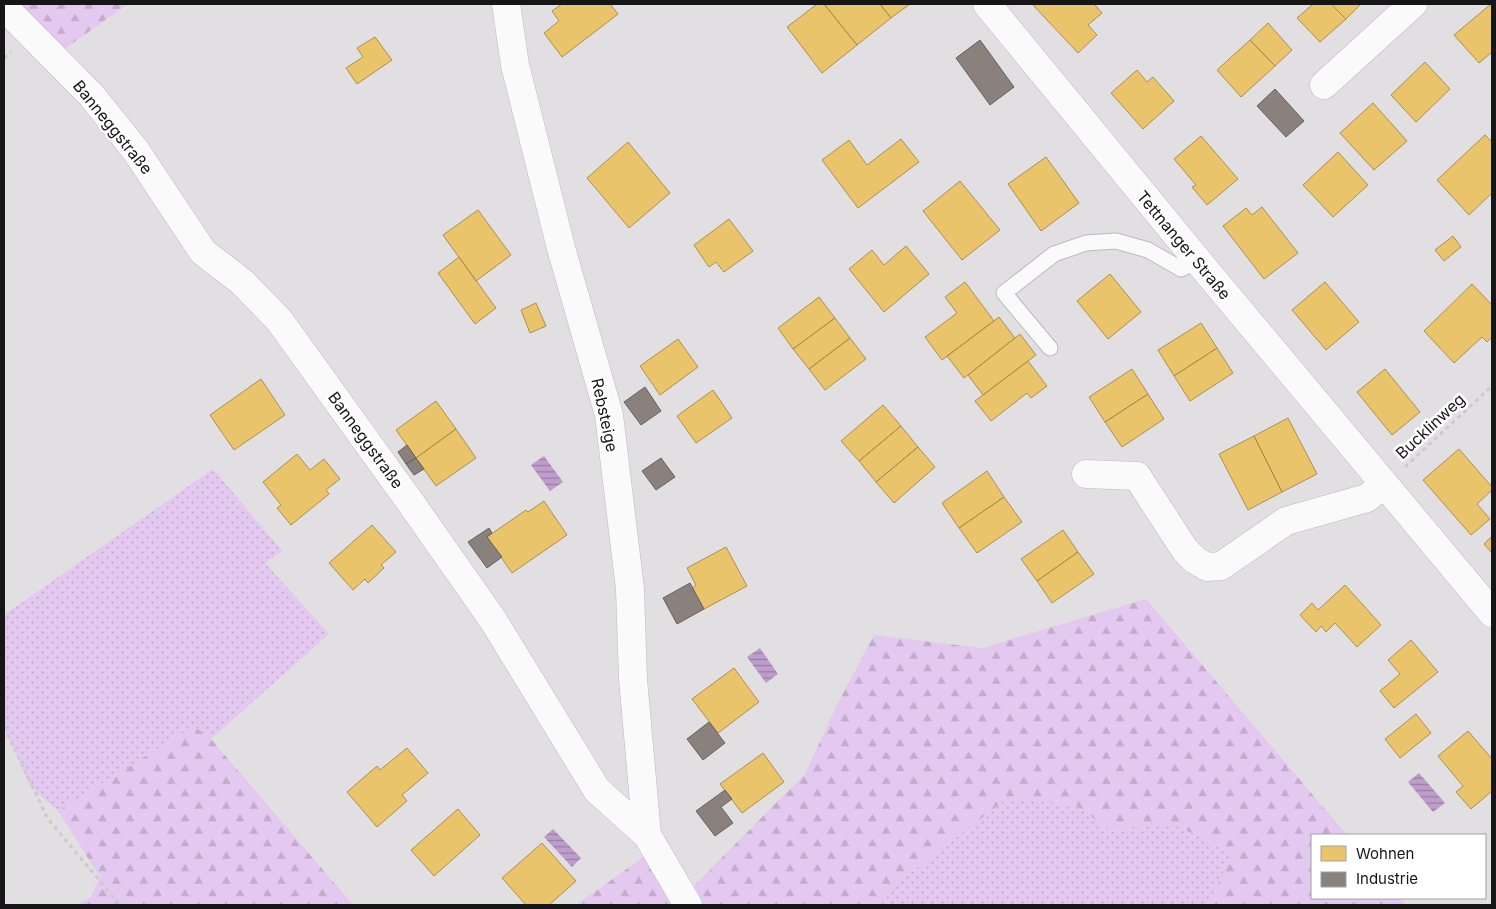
<svg xmlns="http://www.w3.org/2000/svg" width="1496" height="909" viewBox="0 0 1496 909" font-family="Inter,sans-serif">
<defs>
<pattern id="grass-dots" width="8" height="8" patternUnits="userSpaceOnUse" patternTransform="scale(1.25)"><rect width="8" height="8" fill="#e3c8ef"/><path d="M2 2h.1M6 6h.1" fill="none" stroke="#c2abcc" stroke-width="1.8" stroke-linecap="round"/></pattern>
<pattern id="forest-firs" width="22" height="20" patternUnits="userSpaceOnUse" patternTransform="scale(1.25)"><rect width="22" height="20" fill="#e3c8ef"/><path d="M5 1l3.5 6h-7zM16 11l3.5 6h-7z" fill="#c2abcc"/></pattern>
<pattern id="water-rules" width="6" height="5" patternUnits="userSpaceOnUse" patternTransform="scale(1.25)"><rect width="6" height="5" fill="#be9ccc"/><path d="M0 2.5h6" fill="none" stroke="#997ea5"/></pattern>
</defs>
<rect width="100%" height="100%" fill="#e1dfe2"/>
<path fill="url(#grass-dots)" d="M213,469L282,551L265,563L329,634L211,739L194,726L58,811L30,786L4,727V615Z
M1009,797L1077,806L1113,832L1170,822L1232,854L1208,905H880L903,878Z"/>
<path fill="url(#forest-firs)" d="M20,4H128L60,52Z
M1146,599L1347,835H1312V898H1400L1406,905H1208L1232,854L1170,822L1113,832L1077,806L1009,797L903,878L880,905H576L645,856L684,896L805,774L837,705L874,635L982,648Z
M194,726L211,739L353,905H77L91,897L100,877L58,811Z"/>
<path fill="url(#water-rules)" d="M544,456L563,482L550,491L531,465Z
M760,648L778,674L766,683L747,657Z
M1419,773L1445,803L1433,812L1408,782Z
M553,829L581,858L572,867L544,837Z"/>
<path fill="#e9c46a" stroke="#aa9051" d="M562,4H610L618,14L562,57L544,33L559,21L552,11Z
M817,4H824L857,45L822,73L787,27Z
M824,4H880L891,18L857,45Z
M880,4H910L891,18Z
M1032,4H1094L1102,13L1088,25L1097,35L1078,53Z
M1313,4H1331L1346,19L1320,42L1297,18Z
M1331,4H1361L1346,19Z
M1491,4H1492V52L1479,63L1454,35Z
M1268,23L1292,50L1275,66L1250,40Z
M375,37L392,60L357,84L346,68L363,57L357,48Z
M1250,40L1275,66L1241,97L1217,70Z
M1425,62L1450,89L1416,122L1391,95Z
M1137,70L1147,82L1153,77L1174,101L1143,129L1111,93Z
M1373,103L1407,141L1374,170L1340,133Z
M1485,135L1492,142V193L1469,215L1437,180Z
M1201,136L1238,179L1207,205L1192,187L1196,185L1174,159Z
M901,139L919,162L858,208L822,160L849,140L867,165Z
M628,142L670,193L629,228L587,178Z
M1338,152L1368,185L1333,217L1303,185Z
M1046,157L1079,203L1041,231L1008,184Z
M960,181L1000,230L962,260L923,211Z
M1262,207L1298,253L1264,279L1223,226L1246,208L1252,215Z
M478,210L511,255L476,281L443,235Z
M729,219L753,251L724,272L716,262L709,267L694,245Z
M1453,236L1461,247L1444,261L1435,250Z
M906,246L929,274L884,312L849,269L872,250L884,265Z
M459,257L496,308L475,324L438,273Z
M1110,274L1141,312L1108,339L1077,301Z
M965,282L994,321L942,360L925,337L957,313L945,297Z
M1325,282L1359,322L1326,350L1292,310Z
M1472,284L1492,305V337L1487,342L1482,337L1454,363L1424,331Z
M819,297L835,318L793,349L778,328Z
M536,303L546,326L530,333L521,310Z
M999,317L1015,338L964,378L947,356Z
M835,318L850,338L809,369L793,349Z
M1201,323L1217,348L1174,376L1158,350Z
M1020,334L1036,355L983,395L968,375Z
M850,338L866,359L825,390L809,369Z
M678,339L698,367L660,395L640,366Z
M1217,348L1233,373L1190,401L1174,376Z
M1028,361L1047,386L1031,398L1027,393L991,421L975,401Z
M1132,369L1148,394L1105,422L1089,397Z
M1385,369L1420,412L1392,435L1357,392Z
M261,379L285,415L234,450L210,415Z
M713,390L732,418L696,443L677,416Z
M1148,394L1164,419L1122,447L1105,422Z
M436,401L456,429L416,458L396,430Z
M883,405L901,426L859,461L841,441Z
M1288,418L1317,474L1282,492L1254,436Z
M901,426L918,447L876,482L859,461Z
M456,429L476,458L436,486L416,458Z
M1254,436L1282,492L1248,510L1219,454Z
M918,447L935,467L894,503L876,482Z
M1459,449L1492,487V490L1477,504L1490,519L1471,535L1423,480Z
M297,454L310,470L324,459L340,479L326,490L329,494L291,525L277,508L281,505L263,482Z
M987,471L1004,497L959,528L942,503Z
M1004,497L1022,522L977,553L959,528Z
M544,501L567,535L512,573L487,537L526,510L528,512Z
M372,525L396,552L381,565L384,568L368,583L365,579L353,590L329,563Z
M1063,530L1078,552L1037,581L1021,559Z
M1492,536V553L1484,544Z
M726,547L747,586L704,609L692,588L696,585L687,568Z
M1078,552L1094,574L1052,603L1037,581Z
M1345,585L1381,625L1357,647L1335,623L1326,632L1321,626L1316,632L1300,615L1312,603L1318,610Z
M1411,640L1438,672L1394,708L1380,691L1400,674L1388,660Z
M734,668L759,702L718,733L692,699Z
M1416,714L1431,733L1400,758L1385,739Z
M1468,731L1492,759V791L1471,809L1456,792L1463,786L1438,756Z
M407,748L428,773L402,795L407,801L377,827L347,792L377,766L380,770Z
M763,753L784,782L742,813L720,784Z
M458,809L480,835L434,876L411,850Z
M542,843L576,881L549,905H526L502,878Z"/>
<path fill="#8a817c" stroke="#68615e" d="M980,40L1014,87L990,105L956,58Z
M1275,89L1304,121L1286,137L1257,106Z
M645,387L661,411L641,425L624,402Z
M407,445L416,458L406,464L398,452Z
M416,458L424,469L414,475L406,464Z
M661,458L675,477L656,490L642,471Z
M489,528L492,533L487,537L502,557L487,568L468,542Z
M690,583L704,609L677,624L663,598Z
M709,722L725,743L703,760L687,739Z
M725,790L732,799L721,807L733,823L715,836L696,811Z"/>
<g fill="none" stroke-linecap="round" stroke-linejoin="round">
<g stroke="#bcbabc" stroke-width="17">
<path id="service" d="M1050,348L1004,293L1054,254L1086,243L1116,241L1148,250L1181,269L1198,261"/>
</g>
<g stroke="#bcbabc" stroke-width="29">
<path id="minor" d="M506,4L515,65L561,248L609,415L630,589L633,679L647,835
M987,4L1198,261L1492,613
M4,7L91,95L136,151L203,252L242,282L279,320L413,506L493,620L597,790L647,835L688,905
M1324,85L1413,4
M1086,474L1137,476L1185,550L1195,560L1207,567L1221,566L1286,521L1367,498L1384,484"/>
</g>
<path stroke="#cccbcc" stroke-width="3" stroke-dasharray="4 4" stroke-linecap="butt" d="M4,58L11,52
M1405,467L1492,386
M4,727L48,819L120,905"/>
<use href="#service" stroke="#fafafb" stroke-width="15"/>
<use href="#minor" stroke="#fafafb" stroke-width="28"/>
</g>
<g text-anchor="middle" dominant-baseline="central" stroke-width="5" stroke-linejoin="round" paint-order="stroke">
<g font-size="16" fill="#171617" stroke="#fff">
<text transform="translate(113 127) rotate(51)">Banneggstraße</text>
<text transform="translate(1184 245) rotate(50)">Tettnanger Straße</text>
<text transform="translate(605 415) rotate(78)">Rebsteige</text>
<text transform="translate(1430 426) rotate(-43)">Bucklinweg</text>
<text transform="translate(366 440) rotate(54)">Banneggstraße</text>
</g>
</g>
<rect width="1496" height="909" fill="none" stroke="#171617" stroke-width="10"/>
<rect x="1311" y="834" width="175" height="65" fill="#ffffff" stroke="#a2a2a2"/>
<rect x="1321" y="846" width="25" height="15" fill="#e9c46a" stroke="#a2a2a2"/>
<text x="1356" y="859" font-size="15" fill="#171617">Wohnen</text>
<rect x="1321" y="872" width="25" height="15" fill="#8a817c" stroke="#a2a2a2"/>
<text x="1356" y="884" font-size="15" fill="#171617">Industrie</text>
</svg>
